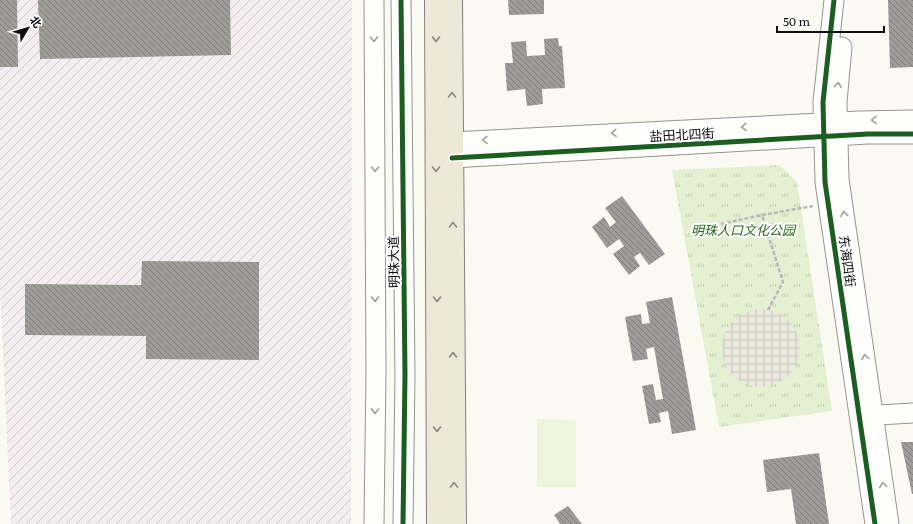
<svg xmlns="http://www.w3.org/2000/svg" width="913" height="524" viewBox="0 0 913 524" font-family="Literata,'Noto Sans SC',serif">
<defs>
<pattern id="industrial-furrows" width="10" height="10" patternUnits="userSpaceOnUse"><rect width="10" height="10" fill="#f3edef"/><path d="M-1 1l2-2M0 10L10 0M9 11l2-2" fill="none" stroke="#cfcacc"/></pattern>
<pattern id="park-tufts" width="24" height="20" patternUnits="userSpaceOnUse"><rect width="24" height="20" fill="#e3f1d2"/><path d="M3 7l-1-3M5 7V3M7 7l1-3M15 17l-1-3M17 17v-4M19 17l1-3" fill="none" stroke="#c2cdb3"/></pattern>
<pattern id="plaza-grid" width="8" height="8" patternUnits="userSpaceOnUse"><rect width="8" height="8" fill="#ebe9dd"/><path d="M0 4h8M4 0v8" fill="none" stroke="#c8c7bc"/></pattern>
<pattern id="building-back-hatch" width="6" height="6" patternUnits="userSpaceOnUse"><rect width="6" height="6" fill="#9e9c98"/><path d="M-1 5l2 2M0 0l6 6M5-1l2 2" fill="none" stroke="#7f7e7a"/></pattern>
</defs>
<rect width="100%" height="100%" fill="#fbfaf2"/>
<path fill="url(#industrial-furrows)" d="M0,0H352L351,524H11L0,288Z"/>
<path fill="url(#park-tufts)" d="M780,165L797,182L832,411L719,427L672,170Z"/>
<path fill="#edf5db" d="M537,419L576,420V487H537Z"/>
<path fill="url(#plaza-grid)" d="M722 348a39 39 0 1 1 78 0a39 39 0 1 1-78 0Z"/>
<path fill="url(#building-back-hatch)" d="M0,0H17L18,67H0Z
M38,0H230L231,55L40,59Z
M508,0H544V14L509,15Z
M888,0H913V67L890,68Z
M558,38L559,46H562L565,88L542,89L543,104L527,106L525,89L507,91L505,63H513L511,42L526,41L527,56L545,55L544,39Z
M622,196L665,254L649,265L640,253L634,257L640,266L629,275L613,254L624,246L619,239L607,248L592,227L604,217L610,227L616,222L605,208Z
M142,261L259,262V360L146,359V336L25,335V284L141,285Z
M672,297L696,430L672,434L668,411L659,413L661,422L649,424L642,386L653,384L656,400L663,399L654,347L646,349L648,359L633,361L625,317L641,314L642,324L650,323L646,302Z
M901,442H913V494H912Z
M819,453L829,524H796L791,489L767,492L763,460Z
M568,506L582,524H560L554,515Z"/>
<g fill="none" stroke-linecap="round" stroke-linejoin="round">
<g stroke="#959491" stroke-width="21">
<path id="minor" d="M374,0L376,372L374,524
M401,0L405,375L403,524
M834,0L823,102L825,182L875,524
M842,47L837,102L839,179L889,524
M452,142L859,121L913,120
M452,158L868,134H913
M861,416L913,413"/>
</g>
<g stroke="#82827e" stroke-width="24">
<path id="major" d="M436,0L438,524
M451,0L455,524"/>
</g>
<path stroke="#b8b8b6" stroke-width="2.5" stroke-dasharray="4 2" stroke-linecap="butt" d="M721,224L762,215
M768,310L783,282L762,215L813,206"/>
<use href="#minor" stroke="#fefefd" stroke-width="19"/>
<use href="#major" stroke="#ede8d8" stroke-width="22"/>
<g stroke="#fff" stroke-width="8">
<path id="cycleway" d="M401,0L405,375L403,524
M834,0L823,102L825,182L875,524
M452,158L868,134H913"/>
</g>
<use href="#cycleway" stroke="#1b5e20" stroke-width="5"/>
</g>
<defs><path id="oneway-chevron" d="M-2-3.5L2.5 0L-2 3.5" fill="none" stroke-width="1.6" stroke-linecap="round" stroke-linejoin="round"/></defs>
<g stroke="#9e9e9d">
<use href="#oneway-chevron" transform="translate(374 39) rotate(90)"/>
<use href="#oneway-chevron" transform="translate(838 85) rotate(-84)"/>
<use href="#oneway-chevron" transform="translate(874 120) rotate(179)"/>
<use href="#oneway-chevron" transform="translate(744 127) rotate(177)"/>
<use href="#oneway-chevron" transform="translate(614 133) rotate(177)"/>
<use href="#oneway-chevron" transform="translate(485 140) rotate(177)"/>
<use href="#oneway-chevron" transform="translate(375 169) rotate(90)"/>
<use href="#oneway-chevron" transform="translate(844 214) rotate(-98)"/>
<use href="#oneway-chevron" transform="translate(375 299) rotate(90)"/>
<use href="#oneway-chevron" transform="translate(865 357) rotate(-98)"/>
<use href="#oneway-chevron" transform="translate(375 411) rotate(91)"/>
<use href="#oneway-chevron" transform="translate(883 485) rotate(-98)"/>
</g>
<g stroke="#89867d">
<use href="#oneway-chevron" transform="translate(436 39) rotate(90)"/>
<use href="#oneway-chevron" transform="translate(452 95) rotate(-90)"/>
<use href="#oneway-chevron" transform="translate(436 169) rotate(90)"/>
<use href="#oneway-chevron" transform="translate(453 225) rotate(-90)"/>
<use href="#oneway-chevron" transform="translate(437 299) rotate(90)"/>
<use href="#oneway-chevron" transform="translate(453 355) rotate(-90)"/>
<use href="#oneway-chevron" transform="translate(437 429) rotate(90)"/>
<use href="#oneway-chevron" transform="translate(454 485) rotate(-90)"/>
</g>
<g text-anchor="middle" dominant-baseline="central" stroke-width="4" stroke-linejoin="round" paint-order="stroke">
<g font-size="13" fill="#0e0e0e" stroke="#fff">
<text transform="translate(682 134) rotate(-3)">盐田北四街</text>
<text transform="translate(848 261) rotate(82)">东海四街</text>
<text transform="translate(393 262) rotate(-91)">明珠大道</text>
</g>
<g font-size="13" font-style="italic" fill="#29661d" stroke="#fff">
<text x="743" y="229">明珠人口文化公园</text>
</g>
</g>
<g transform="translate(28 28) rotate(52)" stroke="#ffffff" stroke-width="3" paint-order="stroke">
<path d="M0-3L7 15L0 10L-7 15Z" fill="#0e0e0e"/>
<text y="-6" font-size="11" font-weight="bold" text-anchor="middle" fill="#0e0e0e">北</text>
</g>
<path d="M777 26v6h107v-6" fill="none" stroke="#0e0e0e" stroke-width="2"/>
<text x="783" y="26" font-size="12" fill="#0e0e0e" stroke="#ffffff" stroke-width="3" paint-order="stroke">50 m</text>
</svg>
